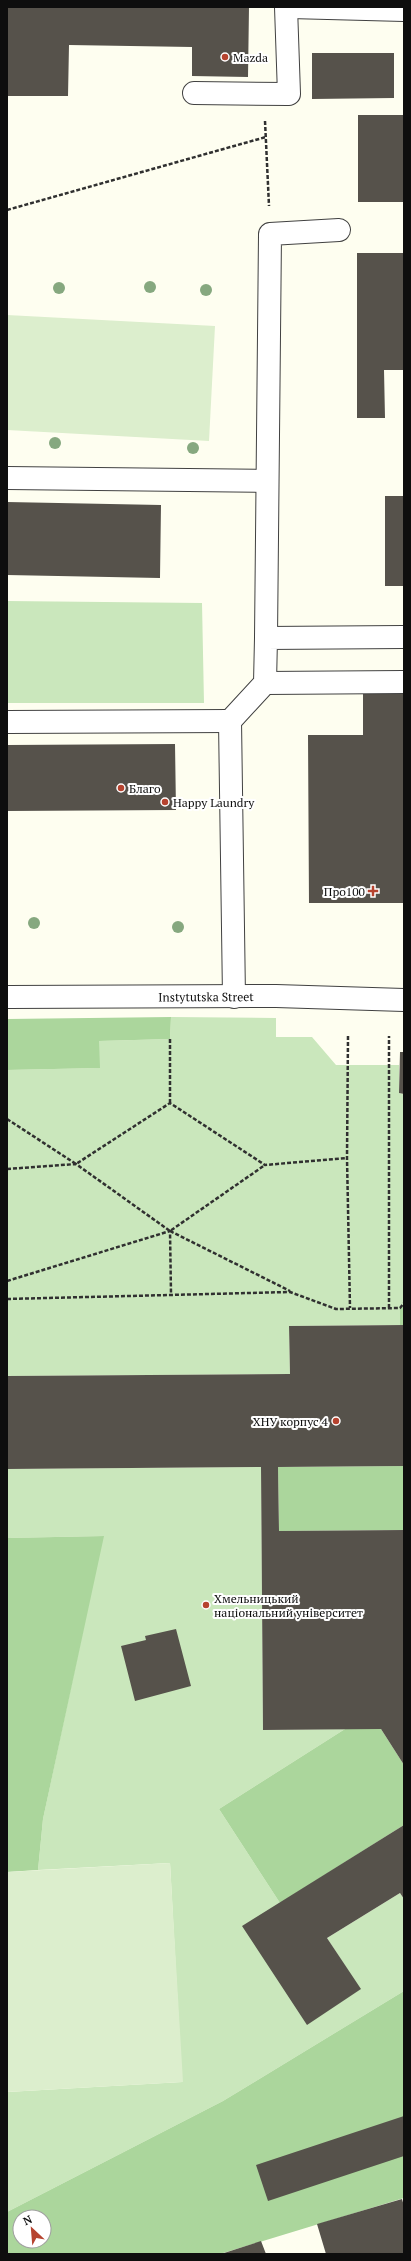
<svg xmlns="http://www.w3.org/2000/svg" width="411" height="2261" viewBox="0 0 411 2261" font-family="'PT Serif',serif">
<rect width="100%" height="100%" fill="#fefef0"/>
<path fill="#cae7bc" d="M7,601L202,603L204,703H7Z
M171,1017L276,1018V1037H312L336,1065H399V1093L404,1094V1303L400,1308V1325L289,1326L290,1374L7,1376V1070L99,1068V1041L170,1039Z
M261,1467L263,1730L345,1729L219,1809L280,1903L307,2024L360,1989L327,1938L400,1893L404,1899V1991L223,2101L7,2212V2092L182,2082L170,1863L38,1870L43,1819L103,1536L7,1538V1469Z"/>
<path fill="#abd69c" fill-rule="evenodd" d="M171,1017L170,1039L99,1041L100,1068L7,1070V1019Z
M404,1303V1325H400V1308Z
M404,1466V1530L279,1531L278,1467Z
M104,1536L43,1819L38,1870L7,1872V1538Z
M345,1729H381L404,1765V1825L280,1903L219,1809Z
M404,1991V2198L220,2254H7V2212L223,2101ZM20,2217H44V2241H20Z"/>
<path fill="#dceecd" d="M7,315L215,326L209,441L7,430Z
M170,1863L183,2082L7,2092V1872Z"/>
<path fill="#56524b" d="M7,7H249L248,77L192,76V47L69,45L68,96H7Z
M312,53H394V98L312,99Z
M358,115H404V202H358Z
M357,253H404V370H384L385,418H357Z
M385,496H404V586H385Z
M7,502L161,505L160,578L7,575Z
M363,692H404V903H309L308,735H363Z
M175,744L176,810L7,811V745Z
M400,1052H404V1094L399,1093Z
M404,1325V1466L278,1467L279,1531L404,1530V1765L381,1729L263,1730L261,1467L7,1469V1376L290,1374L289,1326Z
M176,1629L191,1686L135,1701L121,1646L146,1640L145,1636Z
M404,1825V1899L400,1893L327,1938L361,1989L307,2025L242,1926Z
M404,2116V2156L268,2201L256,2165Z
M402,2199L404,2206V2254H326L317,2224Z
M261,2241L266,2254H221Z"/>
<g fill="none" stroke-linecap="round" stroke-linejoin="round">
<g stroke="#414141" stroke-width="24">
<g id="minor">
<path d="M290,7L404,10"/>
<path d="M194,93L289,94L286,7"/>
<path d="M7,478L267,481"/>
<path d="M266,638L270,234L339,230"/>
<path d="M265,683L404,682"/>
<path d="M7,722L230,721"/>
<path id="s1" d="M7,997L276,996L404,1000"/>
<path d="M234,997L230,721L265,683L266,638L404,637"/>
</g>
</g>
<path stroke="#303030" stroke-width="2.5" stroke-dasharray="4 2" stroke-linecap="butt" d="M265,121L269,206
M7,210L266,137
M348,1036L347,1158L350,1308
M170,1039V1103
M7,1119L76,1164L170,1103L265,1165L347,1158
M7,1169L76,1164L170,1231L265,1165
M170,1231L290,1291
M7,1281L170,1231L171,1294
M7,1299L290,1292L336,1309L400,1308L404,1303
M389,1308V1036"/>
<use href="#minor" stroke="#fff" stroke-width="22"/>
</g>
<g fill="#86a87f">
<circle cx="150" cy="287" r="6"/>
<circle cx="59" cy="288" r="6"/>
<circle cx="206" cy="290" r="6"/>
<circle cx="55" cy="443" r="6"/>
<circle cx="193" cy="448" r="6"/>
<circle cx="34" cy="923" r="6"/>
<circle cx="178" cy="927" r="6"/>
</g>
<g fill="#b6432f" stroke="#fff" stroke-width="1.5">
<circle cx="225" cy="57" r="4"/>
<circle cx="121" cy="788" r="4"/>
<circle cx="165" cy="802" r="4"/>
<path d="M371 885h4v4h4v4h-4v4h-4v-4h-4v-4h4z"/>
<circle cx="336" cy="1421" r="4"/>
<circle cx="206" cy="1605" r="4"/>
</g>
<g text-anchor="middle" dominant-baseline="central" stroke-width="4" stroke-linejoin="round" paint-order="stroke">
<g font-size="12" fill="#0e0e0e" stroke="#fff" text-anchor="start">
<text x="233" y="57">Mazda</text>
<text x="129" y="788">Благо</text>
<text x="173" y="802">Happy Laundry</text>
<text x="365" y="891" text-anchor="end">Про100</text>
<text x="328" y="1421" text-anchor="end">ХНУ корпус 4</text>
<text x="214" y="1598">Хмельницький<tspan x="214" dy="14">національний університет</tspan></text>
</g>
<g font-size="12" fill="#0e0e0e" stroke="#fff">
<text stroke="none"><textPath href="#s1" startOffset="199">Instytutska Street</textPath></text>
</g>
</g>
<rect width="411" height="2261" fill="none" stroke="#0e0e0e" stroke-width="16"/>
<g transform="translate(32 2229) rotate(334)"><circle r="19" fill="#ffffff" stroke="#9f9f9f"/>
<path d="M0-3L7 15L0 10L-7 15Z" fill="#b6432f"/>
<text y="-6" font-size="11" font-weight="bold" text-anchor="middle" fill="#0e0e0e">N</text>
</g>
</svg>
